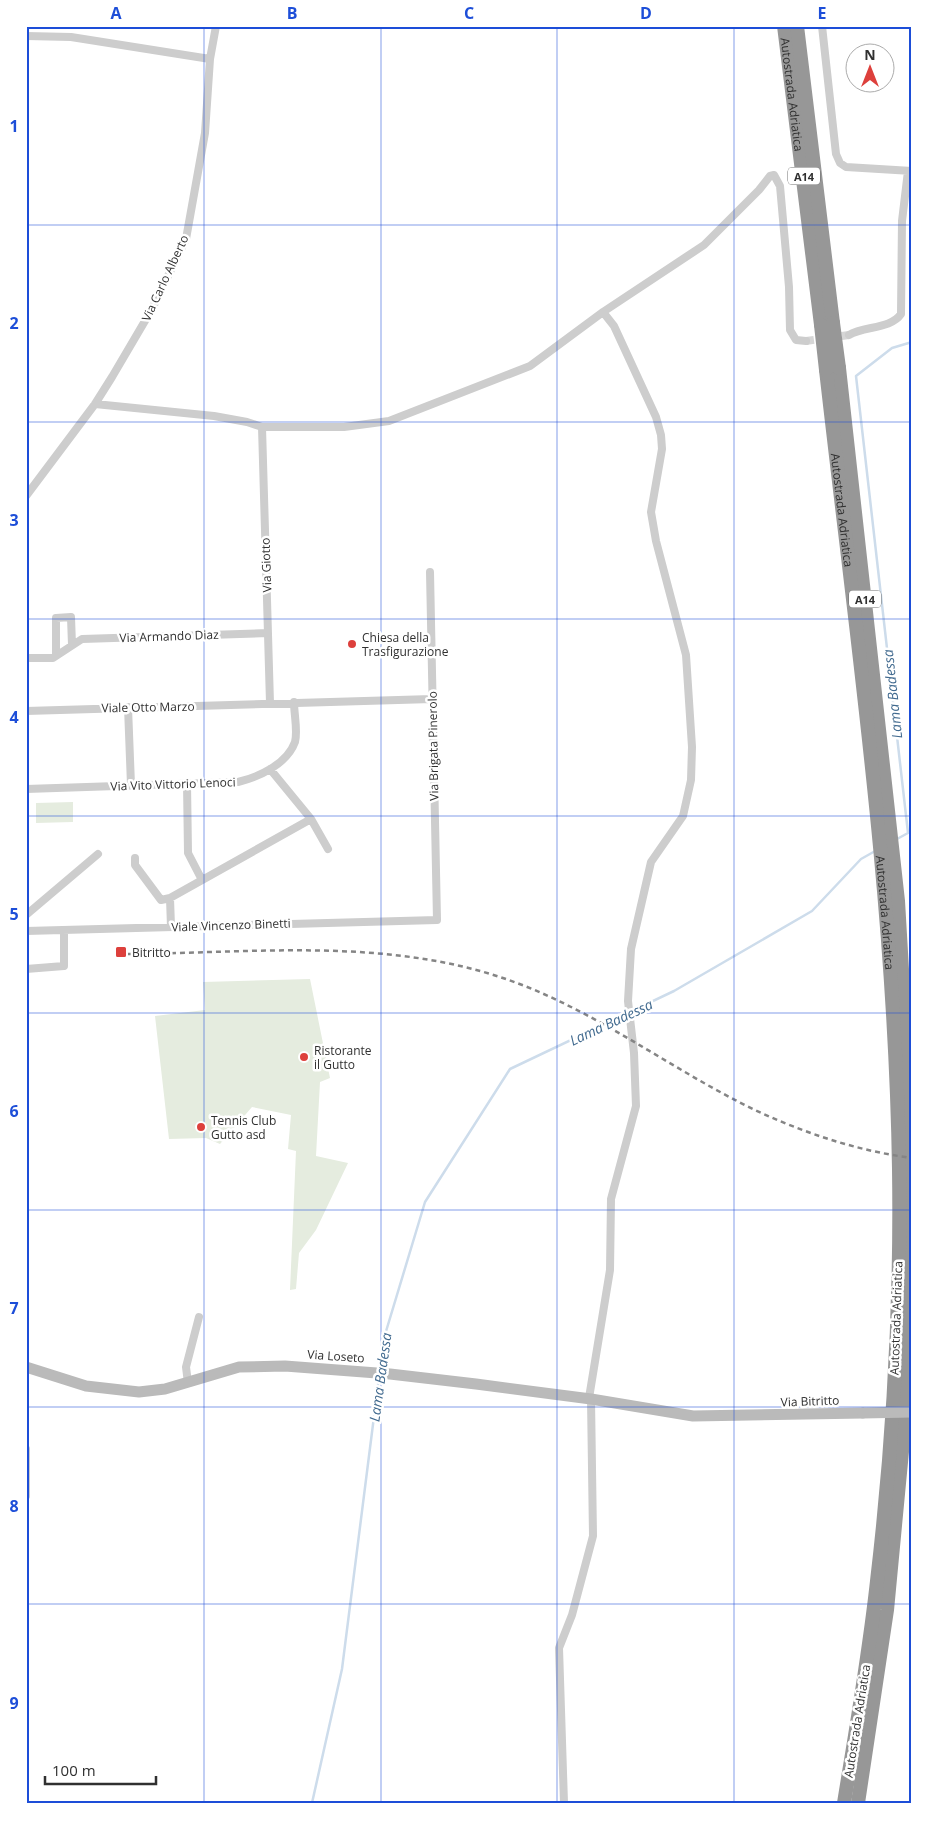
<svg xmlns="http://www.w3.org/2000/svg" width="938" height="1829" viewBox="0 0 938 1829" font-family="'Open Sans',sans-serif">
<rect width="100%" height="100%" fill="#fff"/>
<path fill="#e5ecdf" d="M73,802V822L36,823V803Z
M310,979L330,1078L320,1082L316,1156L348,1163L316,1230L299,1253L296,1289L290,1290L296,1151L288,1149L291,1115L252,1107L220,1144L206,1138L169,1139L155,1016L205,1010L203,982Z"/>
<g fill="none" stroke-linecap="round" stroke-linejoin="round">
<path stroke="#cddceb" stroke-width="2.5" d="M897,839L908,833L856,376L892,348L912,342
M380,1369L384,1338L425,1202L510,1069L674,991L812,911L861,859L877,850
M312,1803L342,1669L379,1377"/>
<path stroke="#d6d6d6" stroke-width="8" stroke-dasharray="8 4" stroke-linecap="butt" d="M806,341L849,335"/>
<path stroke="#cdcdcd" stroke-width="8" d="M822,26L836,154L840,163L846,167L912,171
M26,36L71,37L210,59
M603,312L704,245L759,190L770,176L774,175L780,186L789,287L790,330L796,340L806,341
M849,335C864,326 891,329 901,314L902,221L908,171
M95,404L214,416L247,422L262,427H344L389,421L530,366L603,312L614,326L656,417L661,435L662,449L651,512L656,541L686,655L692,747L691,780L683,816L651,862L631,949L628,1001L634,1053L636,1106L611,1199L610,1270L589,1398
M262,427L270,703
M26,496L95,404L112,377L152,309L186,239L205,133L210,59L216,26
M56,655V618L71,617L72,645
M26,658H53L82,639L268,633
M128,707L131,785
M26,711L432,699
M270,769L311,819L328,849
M187,783L188,853L202,880
M26,789L238,782C259,777 287,764 295,742C298,731 294,714 294,702
M135,858V865L161,900L170,898L171,927
M170,898L311,819
M26,915L98,854
M26,931L437,920L430,572
M26,969L64,966V930
M188,1383L186,1367L199,1317
M26,1449V1496
M564,1803L559,1648L572,1615L593,1536L591,1399"/>
<path stroke="#bababa" stroke-width="11" d="M26,1367L86,1386L139,1392L165,1389L239,1367L285,1366L390,1374L476,1384L591,1399L693,1416L863,1413"/>
<g stroke="#979797" stroke-width="14">
<path id="s1" d="M784,26L821,325"/>
<path d="M797,26L833,323"/>
<path d="M839,368L898,901L911,1123V1277L903,1441L887,1610L858,1803"/>
<path id="s2" d="M826,370C856,636 895,902 899,1169C901,1306 893,1445 877,1581C869,1655 856,1729 844,1803"/>
</g>
<path stroke="#858585" stroke-width="2.5" stroke-dasharray="5 4" stroke-linecap="butt" d="M117,954C250,954 389,935 517,983C602,1015 674,1071 755,1110C804,1133 858,1151 912,1158"/>
<path stroke="#bababa" stroke-width="11" d="M863,1413L912,1412"/>
<path stroke="#979797" stroke-width="14" d="M833,323L839,368
M821,325L826,370"/>
</g>
<path fill="none" stroke="#1d4ed8" stroke-width="1" stroke-opacity="0.55" d="M204,26V1803M381,26V1803M557,26V1803M734,26V1803M26,225H912M26,422H912M26,619H912M26,816H912M26,1013H912M26,1210H912M26,1407H912M26,1604H912"/>
<g fill="#dd403c" stroke="#fff" stroke-width="2">
<circle cx="352" cy="644" r="5"/>
<rect x="115" y="946" width="12" height="12" rx="2.5"/>
<circle cx="304" cy="1057" r="5"/>
<circle cx="201" cy="1127" r="5"/>
</g>
<g text-anchor="middle" dominant-baseline="central" stroke-width="5" stroke-linejoin="round" paint-order="stroke">
<g fill="#fff" stroke="#6e6e6e" stroke-width="1">
<rect x="788" y="167.5" width="32" height="17" rx="4"/>
<rect x="849" y="590.5" width="32" height="17" rx="4"/>
</g>
<g font-size="11" font-weight="bold" fill="#303030">
<text x="804" y="176">A14</text>
<text x="865" y="599">A14</text>
</g>
<g font-size="12" fill="#303030" stroke="#fff">
<text stroke="none"><textPath href="#s1" startOffset="69">Autostrada Adriatica</textPath></text>
<text transform="translate(165 278) rotate(-65)">Via Carlo Alberto</text>
<text stroke="none"><textPath href="#s2" startOffset="141">Autostrada Adriatica</textPath></text>
<text transform="translate(266 565) rotate(-92)">Via Giotto</text>
<text transform="translate(169 636) rotate(-2)">Via Armando Diaz</text>
<text transform="translate(148 707) rotate(-1)">Viale Otto Marzo</text>
<text transform="translate(433 746) rotate(-91)">Via Brigata Pinerolo</text>
<text transform="translate(173 784) rotate(-2)">Via Vito Vittorio Lenoci</text>
<text stroke="none"><textPath href="#s2" startOffset="546">Autostrada Adriatica</textPath></text>
<text transform="translate(231 925) rotate(-2)">Viale Vincenzo Binetti</text>
<text transform="translate(896 1318) rotate(-88)">Autostrada Adriatica</text>
<text transform="translate(336 1356) rotate(4)">Via Loseto</text>
<text transform="translate(810 1401) rotate(-2)">Via Bitritto</text>
<text transform="translate(857 1721) rotate(-81)">Autostrada Adriatica</text>
</g>
<g font-size="12" fill="#303030" stroke="#fff" text-anchor="start">
<text x="362" y="637">Chiesa della<tspan x="362" dy="14">Trasfigurazione</tspan></text>
<text x="132" y="952">Bitritto</text>
<text x="314" y="1050">Ristorante<tspan x="314" dy="14">il Gutto</tspan></text>
<text x="211" y="1120">Tennis Club<tspan x="211" dy="14">Gutto asd</tspan></text>
</g>
<g font-size="14" font-style="italic" fill="#416a8f" stroke="#fff">
<text transform="translate(892 694) rotate(-96)">Lama Badessa</text>
<text transform="translate(611 1022) rotate(-25)">Lama Badessa</text>
<text transform="translate(380 1377) rotate(-82)">Lama Badessa</text>
</g>
</g>
<rect width="938" height="1829" fill="none" stroke="#ffffff" stroke-width="55"/>
<g transform="translate(870 68)"><circle r="24" fill="#ffffff" stroke="#acacac"/>
<path d="M0-4L9 19L0 12L-9 19Z" fill="#dd403c"/>
<text y="-8" font-size="14" font-weight="bold" text-anchor="middle" fill="#303030">N</text>
</g>
<path d="M45 1776v8h111v-8" fill="none" stroke="#303030" stroke-width="2.5"/>
<text x="52" y="1776" font-size="15" fill="#303030" stroke="#ffffff" stroke-width="4" paint-order="stroke">100 m</text>
<rect x="28" y="28" width="882" height="1774" fill="none" stroke="#1d4ed8" stroke-width="2"/>
<g font-size="16" text-anchor="middle" font-weight="bold" fill="#1d4ed8">
<text x="116" y="19">A</text>
<text x="292" y="19">B</text>
<text x="469" y="19">C</text>
<text x="646" y="19">D</text>
<text x="822" y="19">E</text>
<text x="14" y="132">1</text>
<text x="14" y="329">2</text>
<text x="14" y="526">3</text>
<text x="14" y="723">4</text>
<text x="14" y="920">5</text>
<text x="14" y="1117">6</text>
<text x="14" y="1314">7</text>
<text x="14" y="1512">8</text>
<text x="14" y="1709">9</text>
</g>
</svg>
